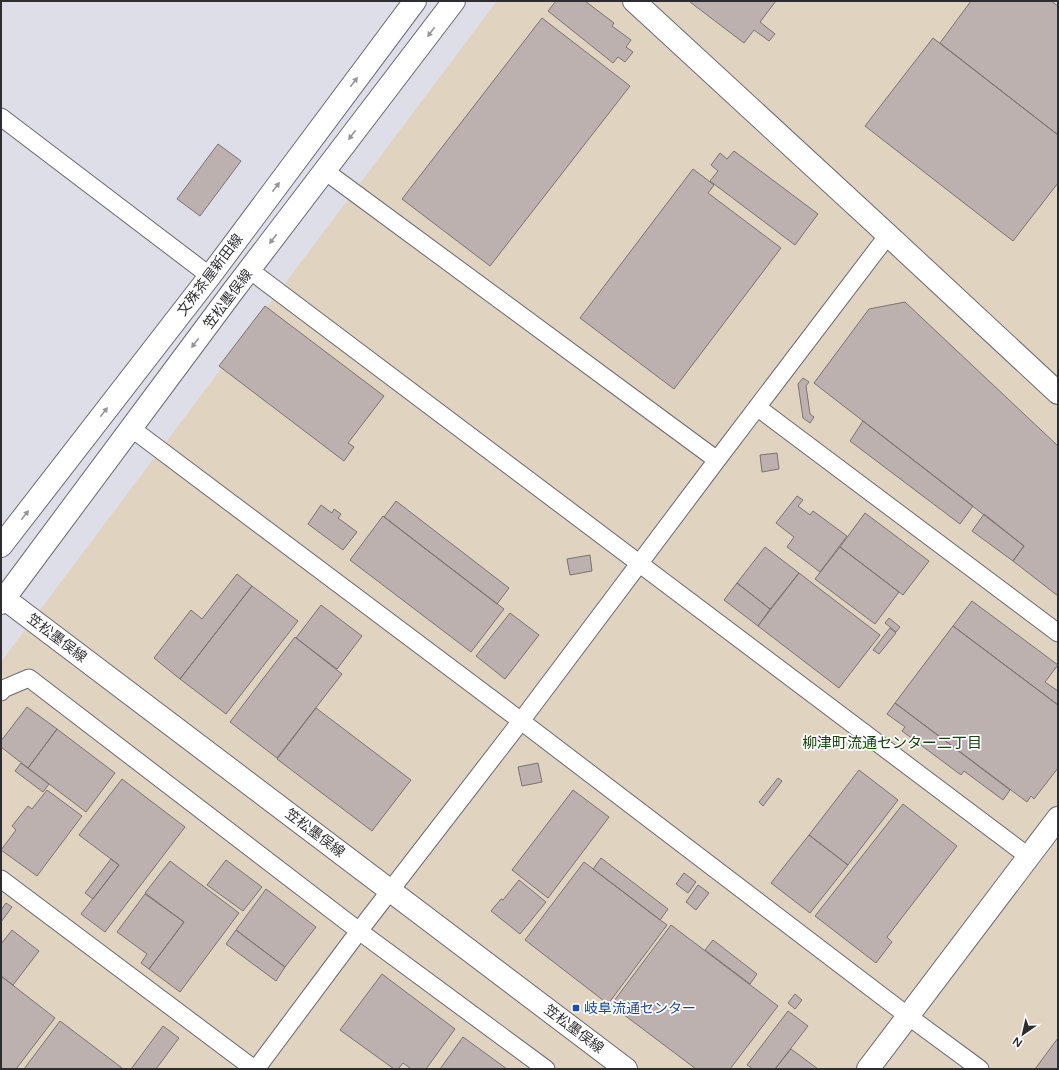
<svg xmlns="http://www.w3.org/2000/svg" width="1059" height="1070" viewBox="0 0 1059 1070" font-family="'Varela Round','Noto Sans JP',sans-serif">
<rect width="100%" height="100%" fill="#dedee8"/>
<path fill="#e0d3c0" d="M497,1H1058V1069H1V662Z"/>
<path fill="#bcb1af" stroke="#7c7271" d="M556,1H585L614,23L612,26L631,40L626,47L633,52L625,62L618,57L613,63L548,11Z
M691,1H776L760,22L775,34L769,41L754,30L744,43L690,2Z
M971,1H1051L1058,6V135L940,43Z
M542,18L630,86L490,266L402,199Z
M933,38L1058,135V183L1013,241L865,126Z
M218,144L241,161L200,216L177,199Z
M734,151L818,214L795,245L710,181L718,171L711,165L720,153L727,159Z
M693,169L714,185L708,193L781,248L674,389L580,318Z
M905,302L1058,446V596L1013,561L1024,546L814,383L869,309Z
M265,306L384,396L348,443L354,447L344,461L219,366Z
M803,378L809,382L806,386L810,414L814,417L810,423L803,418L798,384Z
M863,421L973,506L960,524L850,441Z
M777,453L779,469L762,472L760,455Z
M797,496L803,500L798,506L810,515L813,511L847,536L820,572L787,547L794,537L776,523Z
M396,501L509,588L497,604L384,517Z
M321,505L332,513L334,509L341,514L338,518L357,532L343,550L308,524Z
M865,513L929,561L903,595L840,547Z
M984,514L1024,546L1013,561L972,531Z
M383,516L504,609L471,652L350,560Z
M765,547L799,573L770,609L737,583Z
M840,547L899,592L875,624L815,579Z
M590,555L592,571L570,575L567,559Z
M799,573L880,635L839,688L758,626Z
M237,574L252,586L180,679L154,658L191,610L202,619Z
M737,583L770,609L758,626L724,600Z
M252,586L298,621L226,714L180,679Z
M972,601L1058,665L1045,682L1058,691V705L953,626Z
M321,605L362,636L337,669L296,638Z
M510,613L539,635L505,679L476,656Z
M889,618L900,627L896,632L885,623Z
M953,626L1058,705V768L1034,799L1031,796L1027,802L895,703Z
M890,628L896,633L879,654L873,650Z
M295,637L342,674L277,758L230,722Z
M895,703L1010,790L1003,800L964,771L961,775L902,731L905,727L887,714Z
M27,707L57,729L28,768L1,747V741Z
M316,708L411,780L372,831L277,759Z
M57,729L115,773L86,812L28,768Z
M21,763L49,784L43,792L15,771Z
M538,763L542,782L522,786L518,767Z
M859,770L898,800L848,865L809,835Z
M778,778L782,781L763,806L759,802Z
M122,779L185,827L105,932L81,914L119,865L79,835Z
M47,790L82,816L37,876L1,850L16,830L12,826L28,806L32,809Z
M573,790L609,817L548,898L512,870Z
M903,804L957,846L887,937L892,942L876,963L815,916Z
M809,835L848,865L810,913L771,883Z
M601,858L668,909L660,920L593,869Z
M111,859L119,865L93,899L85,893Z
M226,860L262,887L243,911L207,885Z
M170,861L239,913L180,992L149,969L184,922L145,893Z
M584,862L667,925L608,1004L525,940Z
M684,873L696,882L688,893L676,884Z
M519,880L546,902L520,934L491,911L501,899L503,900Z
M698,885L709,893L696,910L686,902Z
M266,889L316,927L285,967L236,930Z
M145,894L184,922L149,969L141,963L147,954L117,932Z
M6,903L12,907L1,922V910Z
M671,925L778,1006L730,1069H696L611,1005Z
M12,930L39,951L13,985L1,976V944Z
M236,930L285,967L276,981L226,944Z
M713,940L757,974L750,984L705,950Z
M382,974L455,1029L426,1069H409L410,1068L403,1063L398,1069H394L340,1030Z
M1,976L55,1018L16,1069H1Z
M795,994L802,1000L795,1009L788,1003Z
M788,1011L808,1026L775,1069H753L747,1065Z
M60,1021L122,1068L120,1069H24Z
M163,1026L179,1038L156,1069H131Z
M463,1037L507,1069H440Z
M1058,1038V1069H1035Z
M791,1049L818,1069H775Z"/>
<g fill="none" stroke-linecap="round" stroke-linejoin="round">
<g stroke="#696a72" stroke-width="19">
<path id="street" d="M1,117L210,276
M325,171L717,460
M259,277L1029,857
M757,407L1058,633
M131,428L521,721L908,1016L980,1069
M1,692L3,689L29,678L359,931L546,1069
M1,879L254,1069
M256,1069L359,931L521,721L717,460L888,235"/>
</g>
<g stroke="#696a72" stroke-width="24">
<path id="secondary" d="M634,1L888,235L1058,393
M1,546L210,276L415,1
M1,596L626,1069
M1,603L233,291L454,1
M868,1069L1058,818"/>
</g>
<use href="#street" stroke="#fff" stroke-width="17"/>
<use href="#secondary" stroke="#fff" stroke-width="22"/>
</g>
<defs><path id="oneway-solid" d="M-6-.8H1V-3.2L6.5 0L1 3.2V.8H-6Z"/></defs>
<g fill="#969698">
<use href="#oneway-solid" transform="translate(431 32) rotate(127)"/>
<use href="#oneway-solid" transform="translate(354 82) rotate(-53)"/>
<use href="#oneway-solid" transform="translate(352 135) rotate(127)"/>
<use href="#oneway-solid" transform="translate(276 187) rotate(-53)"/>
<use href="#oneway-solid" transform="translate(273 239) rotate(127)"/>
<use href="#oneway-solid" transform="translate(195 343) rotate(127)"/>
<use href="#oneway-solid" transform="translate(104 412) rotate(-52)"/>
<use href="#oneway-solid" transform="translate(25 515) rotate(-52)"/>
</g>
<rect fill="#1a4fb4" stroke="#fff" stroke-width="1.5" x="572" y="1004" width="8" height="8" rx="2"/>
<g text-anchor="middle" dominant-baseline="central" stroke-width="3.5" stroke-linejoin="round" paint-order="stroke">
<g font-size="14" fill="#2e2e32" stroke="#fff">
<text transform="translate(210 275) rotate(-53)">文殊茶屋新田線</text>
<text transform="translate(228 299) rotate(-53)">笠松墨俣線</text>
<text transform="translate(57 638) rotate(37)">笠松墨俣線</text>
<text transform="translate(315 833) rotate(37)">笠松墨俣線</text>
<text transform="translate(574 1029) rotate(37)">笠松墨俣線</text>
</g>
<g font-size="14" fill="#164399" stroke="#fff" text-anchor="start">
<text x="584" y="1008">岐阜流通センター</text>
</g>
<g font-size="15" fill="#15450c" stroke="#fff">
<text x="892" y="743">柳津町流通センター二丁目</text>
</g>
</g>
<rect width="1059" height="1070" fill="none" stroke="#2e2e32" stroke-width="4"/>
<g transform="translate(1023 1034) rotate(214)" stroke="#ffffff" stroke-width="3" paint-order="stroke">
<path d="M0-3L7 15L0 10L-7 15Z" fill="#2e2e32"/>
<text y="-6" font-size="11" font-weight="bold" text-anchor="middle" fill="#2e2e32">N</text>
</g>
</svg>
